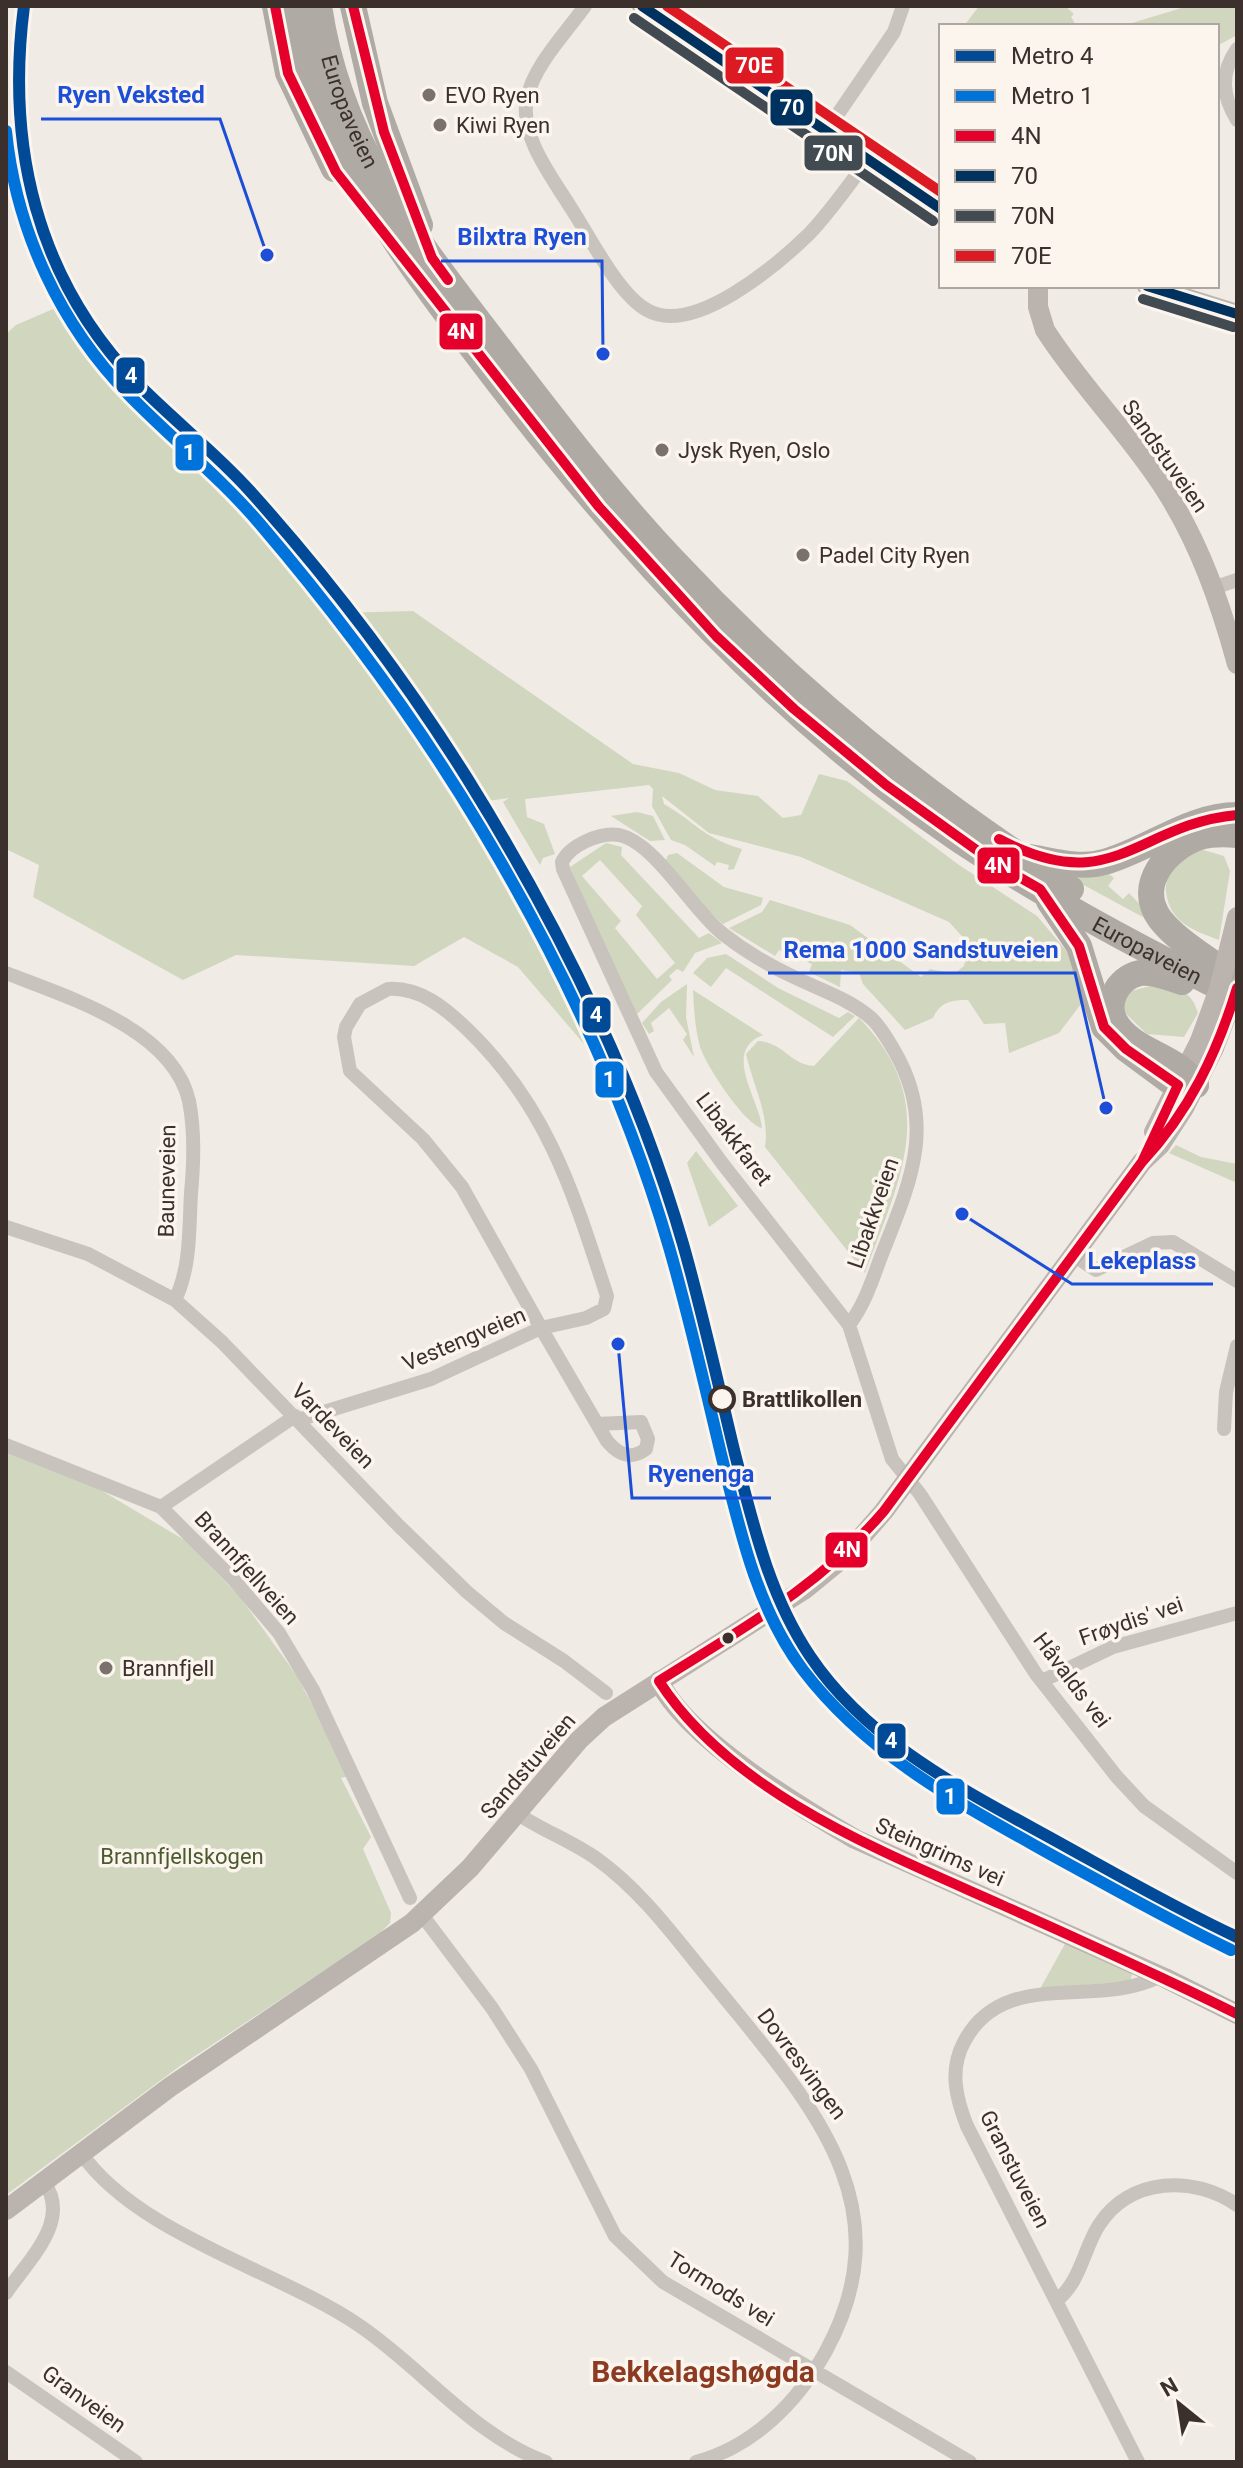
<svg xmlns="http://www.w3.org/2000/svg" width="1243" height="2468" viewBox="0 0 1243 2468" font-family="Roboto,sans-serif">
<rect width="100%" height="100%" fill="#f0ebe5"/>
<path fill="#d1d6bf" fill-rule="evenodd" d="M979,6H1065L1074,14L1071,17L1076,25L1081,26H964Z
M1188,6H1237V35L1217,46V26H1133L1132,23Z
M60,306L90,349L236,486L340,613L413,611L633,764L679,773L715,790L758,796L783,818L801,815L819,774L847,781L959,865L1037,916L1074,960L1084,1000L1059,1033L1009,1053L1005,1023L984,1024L968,1000C951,1000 940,1002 933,1018L905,1030L863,984L859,973L841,970L840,987L809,972L812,964L779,950L775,956L729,928L762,912L770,900L850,925L921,977L930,969L954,974L964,966L969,944L949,922L801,857L709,833L662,796L664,804C697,823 701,837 742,849L734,869L728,870L729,865L717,862L715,866L685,845L671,840L652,806L653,789L649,785L525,799L527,817L544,824L555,854L543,858L540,865L503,802L509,798L466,804L587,1001L630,1096L615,1105L590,1051L518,967L464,937L414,966L236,955L183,980L33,897L39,865L6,849V334L16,325Z
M637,812L653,816L665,840L650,841L611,816Z
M606,843L622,847L621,855L699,938L709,933L722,943L695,953L683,972L677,969L669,976L672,980L635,1016L570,867ZM600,860L642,906L636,915L675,963L657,979L615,928L621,921L582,876Z
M1200,849L1224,856L1230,871L1219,940C1193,930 1170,923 1166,892C1165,885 1168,873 1173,868C1179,860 1192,855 1200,849Z
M677,853L724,887L763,898L761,905L723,924L701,904L666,860L668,855Z
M1058,871H1105L1114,878L1108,886L1123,899L1129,893L1148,913L1150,921Z
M726,954L778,988L839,1018L848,1012L855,1016L833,1037L726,968L711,987L693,973L707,958Z
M1162,983C1181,990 1192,992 1198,1013L1184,1037L1147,1034L1122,1010L1121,1001L1131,991Z
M687,984L686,1017L694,1057L683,1040L687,1034L669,1008L651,1023L654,1031L649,1034L642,1023L661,1002Z
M693,990L763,1035C721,1051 760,1100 762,1128C744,1124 706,1065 700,1047C695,1028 694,1010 693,990Z
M859,1018C942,1103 900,1178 865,1273L765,1147C770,1116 753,1085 746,1054L758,1041C785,1043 789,1064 814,1066Z
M1176,1145L1201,1157L1237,1164V1183L1169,1153Z
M696,1151L738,1206L709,1227L687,1163Z
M6,1443L67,1470L186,1541L240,1597L297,1676L349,1776L341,1778L371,1837L363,1849L391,1913L390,1923L378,1935L180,2066L6,2195Z
M1066,1942L1133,1972L1130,1981L1040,1989Z"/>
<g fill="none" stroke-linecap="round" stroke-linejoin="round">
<path stroke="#c9c3be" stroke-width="14" d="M585,6C566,33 534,65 527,98C519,136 552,177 571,208C590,237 618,294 647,310C693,337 777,265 809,234C831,211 850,183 869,158
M1237,49C1220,73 1222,96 1237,120
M827,130L894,32L903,6
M1213,588L1237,580
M6,973C67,997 173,1029 189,1101C195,1131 194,1162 191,1193C189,1228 191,1267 175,1300
M388,989C420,987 445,1008 467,1029C548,1107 573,1192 607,1296L604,1309L586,1318L541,1328L462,1187L423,1139L350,1071L344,1037L346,1027L360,1004Z
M6,1227L88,1254L175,1300L222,1342L399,1526L467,1592L504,1623L564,1661L606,1693
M1073,1255L1096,1270L1153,1243L1173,1242L1237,1281
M849,1325C866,1302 872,1280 882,1254C910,1183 937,1125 895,1052C888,1040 881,1027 871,1018C849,999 821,990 796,978C770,966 746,952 723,934C692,910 656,843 619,835C600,832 570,845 562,862L563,869L656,1072L722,1163L849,1325L892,1459L920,1494L1036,1674L1117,1777L1144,1806L1237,1873
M298,1420L431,1379L541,1328L607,1441C618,1454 630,1461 646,1449L648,1439L641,1422L597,1424
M1224,1429L1226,1392L1237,1346
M6,1445L161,1507L234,1580L279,1633L313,1690L410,1898
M161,1507L295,1416
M1042,1681L1113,1647L1237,1613
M518,1814C543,1831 572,1841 597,1859C646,1894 681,1946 720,1992C809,2102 906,2204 826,2351C798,2402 753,2447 696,2462
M422,1915L492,2008L531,2069L615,2236L663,2282L970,2462
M81,2153C138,2235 280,2271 360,2326C423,2369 473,2435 546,2462
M6,2293C28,2260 72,2221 44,2182
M1057,2300C1080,2283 1084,2248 1099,2225C1130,2177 1194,2175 1237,2205
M6,2372L136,2462
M1138,2462L967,2126C956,2098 949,2070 964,2042C1004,1966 1097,2010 1160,1976"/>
<path stroke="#bab3ae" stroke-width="20" d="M642,6L941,209
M1038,286V307L1045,330C1080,385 1129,433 1164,488C1199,542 1220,602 1237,664
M1147,286L1237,314
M1154,1132L1200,1041
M659,1681C686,1738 800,1807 855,1839L1165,1978L1237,2014
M6,2210L170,2087L412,1923L470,1868L579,1740L604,1717L805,1589L844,1557L884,1511L1142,1162L1160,1145L1184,1108L1214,1048"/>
<g stroke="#afaaa4" stroke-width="26">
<path d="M275,6L288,73L334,169"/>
<path id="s1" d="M298,6C315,136 395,246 472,348C619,543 787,733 996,864C1074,913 1155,956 1237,996"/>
<path id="s2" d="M319,6C340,148 416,239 500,349C555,421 610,493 672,559C790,685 925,797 1071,889"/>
<path d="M353,6L375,103L420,225"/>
<path d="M1030,857C1054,861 1080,869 1104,862C1148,850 1189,815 1237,815"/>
<path d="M1049,901L1079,946L1104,1027L1126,1049L1168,1080L1178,1085H1196"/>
<path d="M1228,974C1206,957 1177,941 1160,919C1135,885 1167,848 1200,837C1211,834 1225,834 1237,835"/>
<path d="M1182,982C1169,978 1154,971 1140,973C1116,978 1103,1006 1118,1026C1139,1054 1177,1055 1196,1085"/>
</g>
<path stroke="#bab3ae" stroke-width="20" d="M1200,1041L1219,989L1237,917
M1214,1048L1237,988"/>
<g stroke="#fbf5ee" stroke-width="16">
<path id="bus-1" d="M275,6L288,73L336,172L599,507L716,636L794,709L886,785L996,864L1040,889L1079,946L1104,1027L1126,1049L1178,1085L1142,1162
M353,6L384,132L432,258L448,280
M999,839C1113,900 1137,824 1237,815
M659,1681C743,1628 818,1588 884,1511L1142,1162C1189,1112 1217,1053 1237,988
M659,1681C731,1793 883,1852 1000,1904C1080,1940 1159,1975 1237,2014"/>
</g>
<g stroke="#fbf5ee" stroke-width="16">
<path id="bus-2" d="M642,6L941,209
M1147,286L1237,314"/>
</g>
<g stroke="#fbf5ee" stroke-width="16">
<path id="bus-3" d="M634,18L933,221
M1143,299L1233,327"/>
</g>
<g stroke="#fbf5ee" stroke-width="16">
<path id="bus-4" d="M667,6L941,192"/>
</g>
<use href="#bus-1" stroke="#e4002b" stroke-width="10"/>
<use href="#bus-2" stroke="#003260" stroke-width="10"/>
<use href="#bus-3" stroke="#424a52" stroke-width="10"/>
<use href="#bus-4" stroke="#dd1923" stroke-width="10"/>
<g stroke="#fbf5ee" stroke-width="18">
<path id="metro-1" d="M24,6C6,146 36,278 137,383C173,420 215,452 250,491C330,580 403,676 467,778C558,924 635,1078 683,1244C703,1314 718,1384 735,1454C753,1524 769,1595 810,1656C871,1747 974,1795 1067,1847C1123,1878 1179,1910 1237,1937"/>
</g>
<g stroke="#fbf5ee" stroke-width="18">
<path id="metro-2" d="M6,131C16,230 60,325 130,396C173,440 220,477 260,524C342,620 417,721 482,830C561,962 626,1099 669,1247C689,1316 705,1387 722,1458C740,1531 757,1609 803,1670C870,1758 965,1806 1059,1859C1116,1890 1172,1922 1231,1950"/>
</g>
<use href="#metro-1" stroke="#004a98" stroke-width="12"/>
<use href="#metro-2" stroke="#0073db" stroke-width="12"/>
</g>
<g fill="#7a716c" stroke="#fbf5ee" stroke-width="3">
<circle cx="429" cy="95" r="8"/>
<circle cx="440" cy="125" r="8"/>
<circle cx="662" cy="450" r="8"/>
<circle cx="803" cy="555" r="8"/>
<circle cx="106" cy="1668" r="8"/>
</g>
<circle fill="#fbf5ee" stroke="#3b302b" stroke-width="4" cx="722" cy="1399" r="12"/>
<circle fill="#3b302b" stroke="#fbf5ee" stroke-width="3" cx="728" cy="1638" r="7"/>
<g text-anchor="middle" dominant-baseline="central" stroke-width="7" stroke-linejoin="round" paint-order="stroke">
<g font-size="22" fill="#3b302b" stroke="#fbf5ee" text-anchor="start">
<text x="445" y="95">EVO Ryen</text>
<text x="456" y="125">Kiwi Ryen</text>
<text x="678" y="450">Jysk Ryen, Oslo</text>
<text x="819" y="555">Padel City Ryen</text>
<text x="122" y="1668">Brannfjell</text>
</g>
<g font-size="22" fill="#3b302b" stroke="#fbf5ee">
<text stroke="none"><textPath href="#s2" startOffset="110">Europaveien</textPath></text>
<text transform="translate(1165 456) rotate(55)">Sandstuveien</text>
<text stroke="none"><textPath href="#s1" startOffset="1302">Europaveien</textPath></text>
<text transform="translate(734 1139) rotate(53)">Libakkfaret</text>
<text transform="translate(167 1181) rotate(-89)">Bauneveien</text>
<text transform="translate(873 1213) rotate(-71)">Libakkveien</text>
<text transform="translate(464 1339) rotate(-23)">Vestengveien</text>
<text transform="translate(333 1426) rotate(46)">Vardeveien</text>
<text transform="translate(247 1568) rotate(48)">Brannfjellveien</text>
<text transform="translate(1131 1621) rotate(-19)">Frøydis' vei</text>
<text transform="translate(1072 1680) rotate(53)">Håvalds vei</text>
<text transform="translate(528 1766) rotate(-49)">Sandstuveien</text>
<text transform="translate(940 1852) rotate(24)">Steingrims vei</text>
<text transform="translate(802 2064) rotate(53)">Dovresvingen</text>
<text transform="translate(1015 2169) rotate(63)">Granstuveien</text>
<text transform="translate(721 2289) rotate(32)">Tormods vei</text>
<text transform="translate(84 2399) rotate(36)">Granveien</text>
</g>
<g font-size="22" font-weight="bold" fill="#3b302b" stroke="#fbf5ee" text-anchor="start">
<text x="742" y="1399">Brattlikollen</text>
</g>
<g font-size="22" fill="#4a5a2e" stroke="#fbf5ee">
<text x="182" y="1856">Brannfjellskogen</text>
</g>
<g font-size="30" font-weight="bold" fill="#8c3b22" stroke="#fbf5ee">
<text x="703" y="2371">Bekkelagshøgda</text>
</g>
</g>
<path fill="none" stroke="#1d4ed8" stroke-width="3" d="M267 255L220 119H41M603 354L602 261H441M1106 1108L1075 973H768M962 1214L1072 1284H1213M618 1344L632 1498H771"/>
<g fill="#1d4ed8" stroke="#fbf5ee" stroke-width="3">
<circle cx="267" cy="255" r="8"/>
<circle cx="603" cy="354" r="8"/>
<circle cx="1106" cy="1108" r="8"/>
<circle cx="962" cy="1214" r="8"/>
<circle cx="618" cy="1344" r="8"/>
</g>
<g font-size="24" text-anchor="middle" font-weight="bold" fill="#1d4ed8" stroke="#fbf5ee" stroke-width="7" stroke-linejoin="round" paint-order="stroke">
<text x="131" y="103">Ryen Veksted</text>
<text x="522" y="245">Bilxtra Ryen</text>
<text x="921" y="958">Rema 1000 Sandstuveien</text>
<text x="1142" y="1269">Lekeplass</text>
<text x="701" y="1482">Ryenenga</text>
</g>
<g stroke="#fbf5ee" stroke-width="3">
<rect x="724" y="46" width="61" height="39" rx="8" fill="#dd1923"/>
<rect x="769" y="88" width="45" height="39" rx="8" fill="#003260"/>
<rect x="803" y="134" width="61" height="38" rx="8" fill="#424a52"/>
<rect x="438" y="312" width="46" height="39" rx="8" fill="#e4002b"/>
<rect x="115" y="356" width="31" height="39" rx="8" fill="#004a98"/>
<rect x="174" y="433" width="31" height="39" rx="8" fill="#0073db"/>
<rect x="976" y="846" width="45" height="39" rx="8" fill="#e4002b"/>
<rect x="581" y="996" width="31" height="38" rx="8" fill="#004a98"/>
<rect x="594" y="1060" width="31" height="39" rx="8" fill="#0073db"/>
<rect x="824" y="1531" width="45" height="38" rx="8" fill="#e4002b"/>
<rect x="876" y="1722" width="31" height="38" rx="8" fill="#004a98"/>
<rect x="935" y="1777" width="31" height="39" rx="8" fill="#0073db"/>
</g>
<g font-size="22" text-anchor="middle" font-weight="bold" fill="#fff">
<text x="754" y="73">70E</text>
<text x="792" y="115">70</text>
<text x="833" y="161">70N</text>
<text x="461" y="339">4N</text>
<text x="131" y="383">4</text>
<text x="189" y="460">1</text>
<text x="998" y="873">4N</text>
<text x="596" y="1022">4</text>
<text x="609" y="1087">1</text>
<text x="847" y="1557">4N</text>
<text x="891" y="1748">4</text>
<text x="950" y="1804">1</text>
</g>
<rect width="1243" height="2468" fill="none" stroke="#3b302b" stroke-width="16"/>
<rect x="939" y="24" width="280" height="264" fill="#fbf5ee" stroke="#aea6a0" stroke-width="2"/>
<rect x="955" y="50" width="40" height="12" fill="#004a98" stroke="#aea6a0" stroke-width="2"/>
<text x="1011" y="64" font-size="24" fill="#3b302b">Metro 4</text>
<rect x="955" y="90" width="40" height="12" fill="#0073db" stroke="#aea6a0" stroke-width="2"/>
<text x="1011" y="104" font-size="24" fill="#3b302b">Metro 1</text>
<rect x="955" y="130" width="40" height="12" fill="#e4002b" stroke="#aea6a0" stroke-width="2"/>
<text x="1011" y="144" font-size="24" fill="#3b302b">4N</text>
<rect x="955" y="170" width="40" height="12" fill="#003260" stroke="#aea6a0" stroke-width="2"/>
<text x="1011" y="184" font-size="24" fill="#3b302b">70</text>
<rect x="955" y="210" width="40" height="12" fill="#424a52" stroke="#aea6a0" stroke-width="2"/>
<text x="1011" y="224" font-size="24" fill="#3b302b">70N</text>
<rect x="955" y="250" width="40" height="12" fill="#dd1923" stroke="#aea6a0" stroke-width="2"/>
<text x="1011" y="264" font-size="24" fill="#3b302b">70E</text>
<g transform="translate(1179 2404) rotate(330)" stroke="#fbf5ee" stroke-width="6" paint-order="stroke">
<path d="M0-6L14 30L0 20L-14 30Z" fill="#3b302b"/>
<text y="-12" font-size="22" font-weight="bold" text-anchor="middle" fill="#3b302b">N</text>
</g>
</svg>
